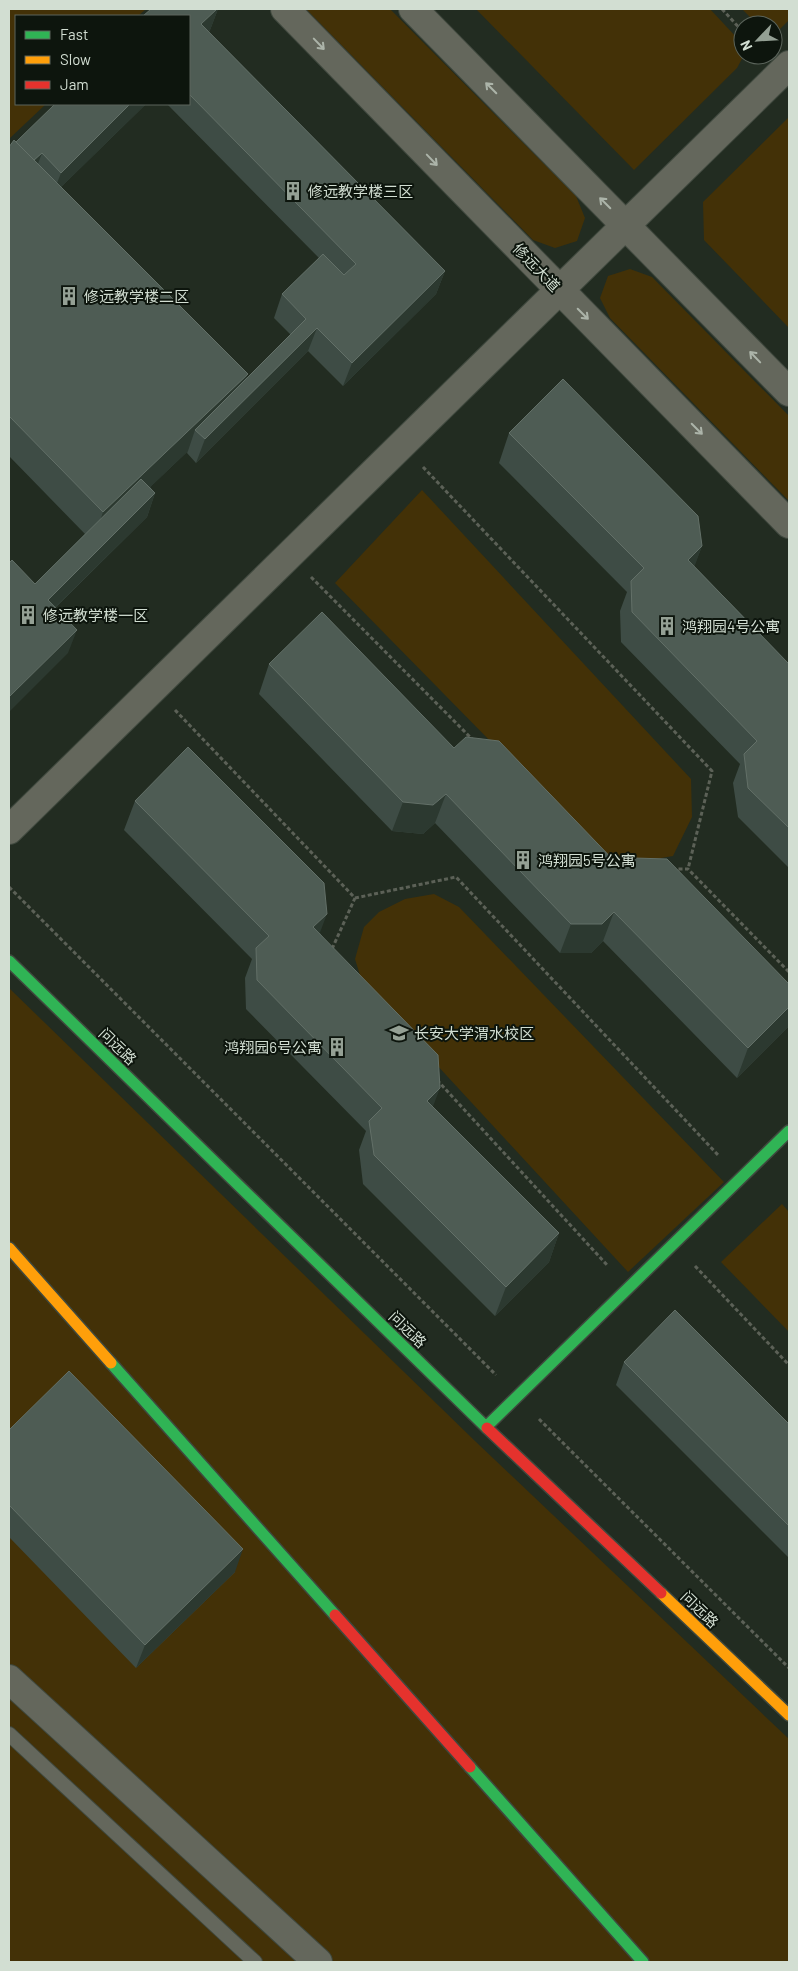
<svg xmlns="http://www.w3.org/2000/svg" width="798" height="1971" viewBox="0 0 798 1971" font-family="Barlow,'Noto Sans SC',sans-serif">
<rect width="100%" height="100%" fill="#222c21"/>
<path fill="#433107" d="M9,9H146L138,16H16V104H46L9,139Z
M306,9H390L576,196L585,218L577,241L555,248L533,240Z
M476,9H710L738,39L744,55L737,68L634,170Z
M742,9H789V20L773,36V25H758Z
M789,117V328L704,240L703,202Z
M630,269L652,277L789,416V501L610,318L600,298L608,276Z
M422,490L691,779L692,817L673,856L637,862L600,858L556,808L335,583Z
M434,894L459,907L724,1182L628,1272L363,985L355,959L364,927L379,912L405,899Z
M9,988L475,1441L789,1739V1962H9Z
M782,1204L789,1212V1332L721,1262Z"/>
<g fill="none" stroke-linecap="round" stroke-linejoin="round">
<g stroke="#3f483e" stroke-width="16">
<path id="lane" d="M9,1734L255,1962"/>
</g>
<g stroke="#3f483e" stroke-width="30">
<path id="street" d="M285,9L789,524
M413,9L789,392
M9,830L789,65
M9,1679L318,1962"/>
</g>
<g stroke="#3f483e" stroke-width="14">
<path id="fast" d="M9,961L487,1428
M111,1363L335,1615
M486,1427L789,1131
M470,1767L643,1962"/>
</g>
<g stroke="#3f483e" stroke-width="14">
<path id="slow" d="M9,1248L111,1363
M661,1593L789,1715"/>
</g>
<g stroke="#3f483e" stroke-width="14">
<path id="jam" d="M487,1428L661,1593
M335,1615L470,1767"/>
</g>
<path stroke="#5c6157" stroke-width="3" stroke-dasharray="4 2.5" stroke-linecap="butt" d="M722,9L743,32
M423,467L712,771L688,869
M311,577L472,739
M175,710L355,898L332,949
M672,869H688L789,972
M9,887L496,1375
M355,898L456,877L719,1156
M437,1080L607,1265
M695,1266L789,1365
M539,1419L789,1668"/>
<use href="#lane" stroke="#64675c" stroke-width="14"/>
<use href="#street" stroke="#64675c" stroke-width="28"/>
<use href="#fast" stroke="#30b455" stroke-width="11"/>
<use href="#slow" stroke="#ff9f0a" stroke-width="11"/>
<use href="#jam" stroke="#e5322d" stroke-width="11"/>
</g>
<path fill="#3e4c45" d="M151,9H218L210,30L209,32L445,271L436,294L343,386L308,351L196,463L187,453L188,451L150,487L155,493L147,517L55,608L68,653L35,584L85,534L9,456V147L146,104L61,187L246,380L291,335L274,318L282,294L319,258L167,104H189V16Z
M509,433L702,546L694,566L789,664V868L738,817L733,783L740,764L621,642L620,611L627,592L499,463Z
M269,664L454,748L622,869L789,984V1026L737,1078L603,941L591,953H560L435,823L423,834L392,831L259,694Z
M135,801L320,933L433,1108L559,1233L549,1262L495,1316L363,1184L359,1150L366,1131L246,1009L245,978L252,959L124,830Z
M624,1362L789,1424V1558L616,1385Z
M9,1430L235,1572L136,1668L9,1537Z"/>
<path fill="#2c3930" d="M217,9H218L210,30L193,47L201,24Z
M130,104H146L52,196L61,173Z
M42,153L33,177L30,165Z
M445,271L436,294L343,386L352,363Z
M317,328L308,351L196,463L205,439Z
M248,374L237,404L195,430L188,451L93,542L103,512Z
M155,493L147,517L39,623L48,600Z
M702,546L691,576L688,560Z
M77,630L68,653L9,712V697Z
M446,794L435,823L423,834L392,831L403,802Z
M614,912L603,941L591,953H560L571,924Z
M327,914L316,943L313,927Z
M789,1007V1026L737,1078L748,1048Z
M440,1088L429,1117L427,1101Z
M559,1233L549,1262L495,1316L506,1287Z
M243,1549L235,1572L136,1668L145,1645Z"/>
<path fill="#4e5c54" stroke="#637068" d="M151,9H217L201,24L445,271L352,363L317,328L205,439L195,430L306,319L282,294L323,254L344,275L356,264L189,94V16H143Z
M55,104H130L61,173L42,153L34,160L16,142Z
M14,140L248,374L103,512L9,416V147Z
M563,379L698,516L702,546L688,560L789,664V828L748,788L744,754L757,741L632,612L631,581L644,568L509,433Z
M141,479L155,493L48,600L77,630L9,697V563L12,560L35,584Z
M322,612L454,748L466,737L499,741L622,869L634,858L667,859L789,984V1007L748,1048L614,912L602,924H571L446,794L433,805L403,802L269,664Z
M188,747L324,883L327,914L313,927L438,1055L440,1088L427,1101L559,1233L506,1287L374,1155L369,1121L382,1108L257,980L256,948L269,936L135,801Z
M675,1310L789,1424V1526L624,1362Z
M69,1371L243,1549L145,1645L9,1505V1430Z"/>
<defs><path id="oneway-shaft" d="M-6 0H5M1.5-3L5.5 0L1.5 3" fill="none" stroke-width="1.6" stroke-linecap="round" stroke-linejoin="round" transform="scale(1.25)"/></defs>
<g stroke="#acb4a9">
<use href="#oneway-shaft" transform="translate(319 44) rotate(46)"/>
<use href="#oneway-shaft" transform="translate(491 88) rotate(-135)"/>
<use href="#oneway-shaft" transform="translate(432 160) rotate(46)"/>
<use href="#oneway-shaft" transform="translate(605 203) rotate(-135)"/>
<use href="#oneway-shaft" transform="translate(583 314) rotate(45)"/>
<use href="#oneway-shaft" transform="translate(755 357) rotate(-134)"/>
<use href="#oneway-shaft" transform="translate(697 429) rotate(45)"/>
</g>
<defs>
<g id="building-bare" transform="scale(1.5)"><path d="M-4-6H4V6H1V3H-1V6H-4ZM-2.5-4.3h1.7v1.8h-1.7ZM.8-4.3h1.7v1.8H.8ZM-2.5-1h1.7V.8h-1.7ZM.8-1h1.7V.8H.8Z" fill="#94a094" stroke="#0d150d" stroke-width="2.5" paint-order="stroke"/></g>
<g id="university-bare" transform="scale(1.5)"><path d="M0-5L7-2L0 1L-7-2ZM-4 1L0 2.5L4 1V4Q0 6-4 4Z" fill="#94a094" stroke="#0d150d" stroke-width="2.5" paint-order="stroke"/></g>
</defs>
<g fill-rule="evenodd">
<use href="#building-bare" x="293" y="191"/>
<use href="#building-bare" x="69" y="296"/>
<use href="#building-bare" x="28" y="615"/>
<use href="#building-bare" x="667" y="626"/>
<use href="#building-bare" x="523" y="860"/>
<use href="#university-bare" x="399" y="1033"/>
<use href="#building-bare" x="337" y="1047"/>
</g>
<g text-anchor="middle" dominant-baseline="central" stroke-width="4" stroke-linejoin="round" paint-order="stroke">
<g font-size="15" fill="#d2ded2" stroke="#0d150d" text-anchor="start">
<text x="308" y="191">修远教学楼三区</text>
<text x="84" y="296">修远教学楼二区</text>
<text x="43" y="615">修远教学楼一区</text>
<text x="682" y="626">鸿翔园4号公寓</text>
<text x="538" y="860">鸿翔园5号公寓</text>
<text x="414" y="1033">长安大学渭水校区</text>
<text x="322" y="1047" text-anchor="end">鸿翔园6号公寓</text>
</g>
<g font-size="15" fill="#d2ded2" stroke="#0d150d">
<text transform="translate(537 267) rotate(46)">修远大道</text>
<text transform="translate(118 1046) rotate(44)">问远路</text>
<text transform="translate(408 1329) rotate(44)">问远路</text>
<text transform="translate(700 1609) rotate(44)">问远路</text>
</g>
</g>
<rect width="798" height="1971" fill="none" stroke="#d2ded2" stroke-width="20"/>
<rect x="15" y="15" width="175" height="90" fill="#0d150d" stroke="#5c655c"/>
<rect x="25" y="31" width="25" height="8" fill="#30b455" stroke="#5c655c"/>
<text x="60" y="40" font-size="15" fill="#d2ded2">Fast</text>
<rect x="25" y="56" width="25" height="8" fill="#ff9f0a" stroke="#5c655c"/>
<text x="60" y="65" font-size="15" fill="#d2ded2">Slow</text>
<rect x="25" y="81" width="25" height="8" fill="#e5322d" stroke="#5c655c"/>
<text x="60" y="90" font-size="15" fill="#d2ded2">Jam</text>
<g transform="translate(758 40) rotate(245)"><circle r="24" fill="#0d150d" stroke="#5c655c"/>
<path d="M0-4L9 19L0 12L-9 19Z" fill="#94a094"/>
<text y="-8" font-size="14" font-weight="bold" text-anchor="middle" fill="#d2ded2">N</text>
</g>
</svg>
